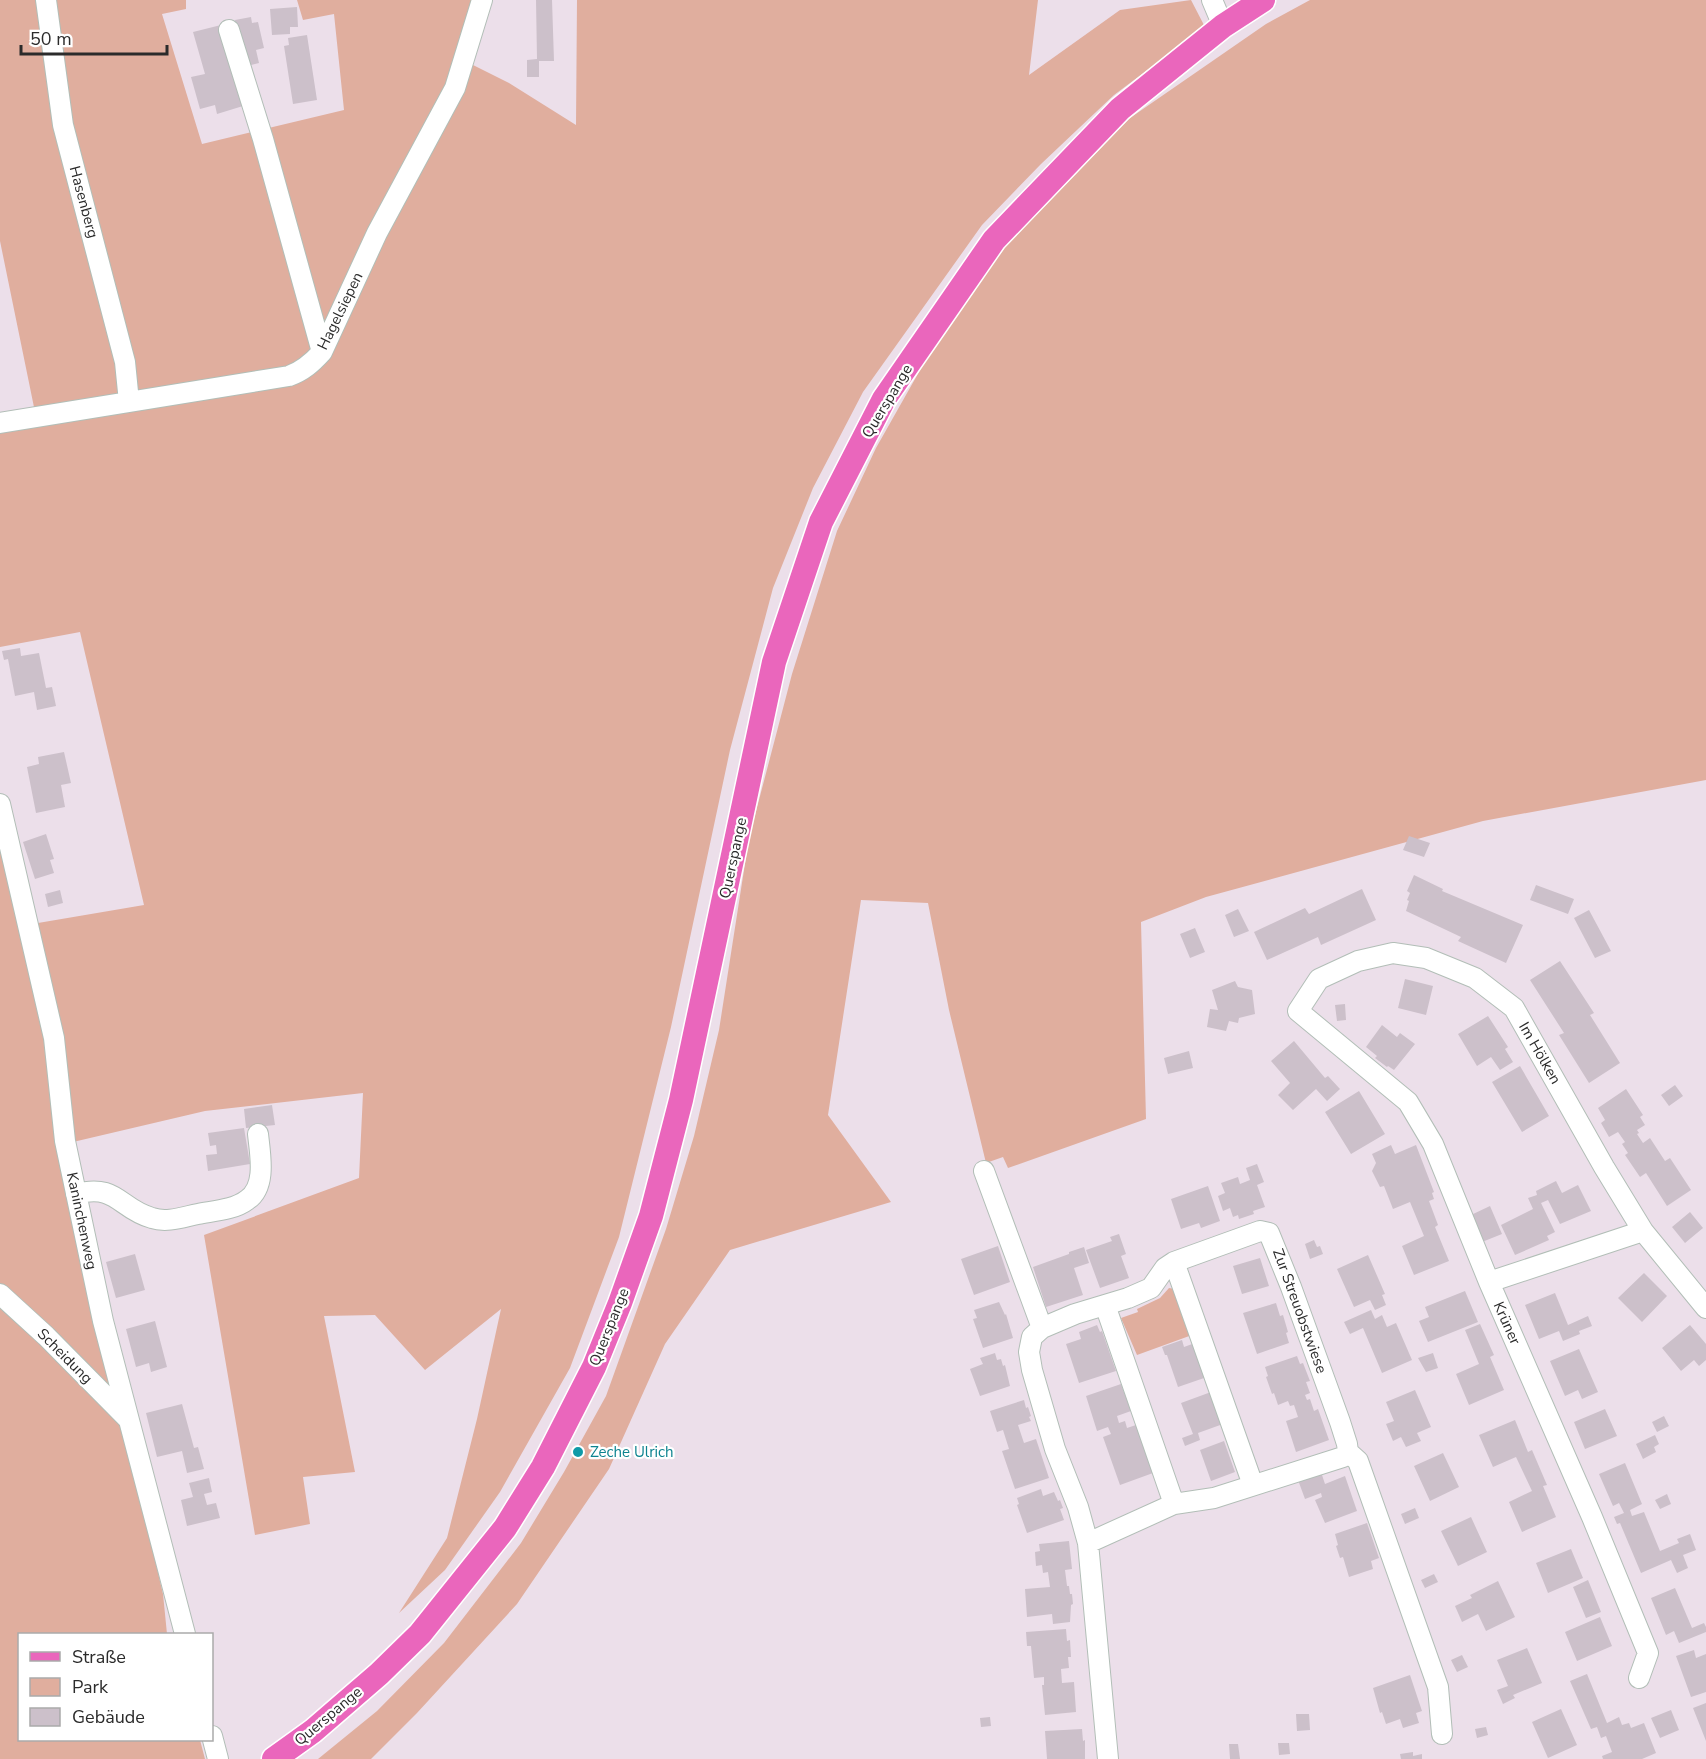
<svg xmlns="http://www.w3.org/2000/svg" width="1706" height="1759" viewBox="0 0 1706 1759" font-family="'Nunito Sans',sans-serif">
<rect width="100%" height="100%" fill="#ecdfea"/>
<path fill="#e0ae9e" d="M0,0H186V9L162,14L202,144L344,110L334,14L303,20L297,0H475L467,62L509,83L576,125L577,0H1038L1029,75L1120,10L1191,0L1205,27L1114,95L1041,164L982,225L863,392L813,488L773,588L730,750L671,1027L619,1237L570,1368L500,1492L445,1570L399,1613L447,1538L477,1419L501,1309L425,1370L375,1315L324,1316L355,1472L303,1477L310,1524L255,1535L204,1235L359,1178L363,1093L205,1111L73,1142L60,1035L38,923L144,905L80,632L0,647V426L307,378L315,354L297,367L35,412L0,241Z
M1310,0H1706V780L1483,821L1206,897L1141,922L1146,1119L1008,1168L1003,1157L986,1163L949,1010L928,903L861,900L828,1115L891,1202L730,1250L665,1344L609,1469L517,1604L417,1713L371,1759H318L377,1711L444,1643L521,1543L564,1472L606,1396L666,1229L694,1136L719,1030L749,838L792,674L837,531L876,448L941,333L1006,246L1130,118L1266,24Z
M0,831L48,1043L58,1145L163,1594L167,1634H20V1740H200L205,1759H0Z
M1169,1288L1180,1290L1192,1335L1137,1355L1121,1318L1138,1312L1137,1309L1160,1298Z"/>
<path fill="#ccc0ca" d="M536,0H552L554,61H539V77H527V60L537,59Z
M297,7L298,27H290V34L272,35L270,9Z
M251,17L252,23L258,22L264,48L256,50L259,63L243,67L235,20Z
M221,25L243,106L217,114L215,105L200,109L191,77L205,74L193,32Z
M307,35L317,100L293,104L284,46L289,45L288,38Z
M20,648L21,656L39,653L46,688L52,687L56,706L37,710L34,692L15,696L8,659L4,660L2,651Z
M64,752L71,783L61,785L65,807L36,813L27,767L39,764L38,757Z
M46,834L54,859L50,860L54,873L35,879L23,842Z
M1409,836L1430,843L1424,857L1403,850Z
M1414,875L1443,889L1442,891L1523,925L1506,963L1458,941L1461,937L1406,911L1409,901L1407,900L1410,893L1407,891Z
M1536,885L1574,899L1568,914L1530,900Z
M1362,889L1376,920L1321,945L1318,937L1267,960L1254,932L1305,908L1309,914Z
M60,890L63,903L48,907L45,894Z
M1238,909L1249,931L1234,937L1225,915Z
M1589,910L1611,951L1595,958L1574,918Z
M1195,928L1205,952L1190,958L1180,934Z
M1560,961L1594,1013L1590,1015L1620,1063L1589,1083L1559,1035L1564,1033L1530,980Z
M1405,979L1433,986L1426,1015L1398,1008Z
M1235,981L1238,987L1252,990L1255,1014L1239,1018L1238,1023L1229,1021L1226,1031L1207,1027L1210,1009L1218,1010L1212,990Z
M1345,1004L1346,1020L1337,1021L1335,1005Z
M1488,1016L1508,1047L1505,1049L1513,1062L1500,1070L1491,1057L1477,1066L1458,1034Z
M1382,1025L1397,1037L1400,1033L1415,1044L1394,1070L1388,1066L1387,1067L1375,1058L1377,1056L1366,1047Z
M1294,1041L1325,1078L1328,1076L1340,1089L1327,1101L1316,1089L1293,1110L1278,1095L1290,1083L1271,1061Z
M1189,1051L1193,1068L1168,1074L1164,1058Z
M1520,1066L1549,1116L1522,1132L1492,1082Z
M1675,1085L1683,1096L1669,1106L1661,1095Z
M1626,1089L1643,1115L1640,1117L1645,1125L1637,1130L1639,1133L1637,1134L1643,1143L1650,1138L1665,1161L1670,1158L1691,1190L1667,1206L1646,1173L1640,1177L1625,1155L1628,1153L1622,1144L1625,1142L1618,1132L1609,1137L1601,1123L1605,1120L1598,1108Z
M1359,1091L1385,1134L1351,1154L1325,1112Z
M272,1105L275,1125L246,1128L244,1109Z
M244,1128L250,1164L208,1171L206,1155L217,1154L216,1145L210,1146L208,1133Z
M1391,1145L1395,1154L1416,1145L1434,1192L1432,1193L1434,1199L1429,1201L1438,1225L1435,1227L1449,1261L1414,1275L1402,1246L1424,1236L1410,1202L1393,1209L1384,1186L1380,1187L1372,1171L1376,1163L1372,1154Z
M1257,1164L1264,1182L1257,1185L1265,1207L1253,1211L1254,1214L1239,1219L1238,1215L1233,1217L1230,1208L1223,1211L1218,1196L1225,1193L1221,1183L1238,1177L1240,1184L1250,1180L1246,1168Z
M1556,1181L1562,1193L1578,1185L1591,1211L1560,1224L1548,1200L1541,1203L1555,1232L1547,1236L1549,1240L1515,1255L1501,1225L1533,1209L1528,1198L1537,1195L1536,1191Z
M1208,1186L1220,1221L1201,1228L1199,1223L1181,1229L1171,1199Z
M1490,1206L1502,1234L1482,1242L1471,1215Z
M1690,1212L1703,1228L1685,1243L1672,1227Z
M1119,1234L1126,1254L1121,1256L1129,1278L1100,1288L1086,1250L1112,1241L1110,1237Z
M1314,1240L1317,1247L1320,1246L1323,1254L1310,1259L1305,1244Z
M998,1246L1010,1282L974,1295L961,1259Z
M1084,1247L1089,1263L1074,1268L1083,1295L1046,1307L1033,1267L1069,1254V1252Z
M135,1254L145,1290L116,1298L106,1262Z
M1368,1255L1385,1294L1382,1295L1386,1305L1375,1310L1370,1300L1354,1307L1337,1269Z
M1260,1258L1269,1286L1242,1294L1233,1266Z
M1644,1273L1667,1296L1642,1322L1618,1298Z
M1465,1291L1478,1322L1428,1342L1419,1321L1429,1317L1425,1307Z
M1555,1293L1568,1325L1588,1316L1592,1326L1579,1331L1580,1334L1563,1341L1559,1331L1539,1339L1525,1305Z
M999,1302L1005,1315L1006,1314L1013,1338L983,1348L973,1319L977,1318L974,1310Z
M1276,1303L1280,1316L1283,1315L1288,1332L1286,1333L1289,1343L1257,1354L1243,1313Z
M1371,1310L1375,1319L1382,1315L1387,1327L1396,1323L1412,1360L1382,1373L1363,1328L1350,1334L1344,1322Z
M155,1321L167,1367L151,1372L149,1363L136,1367L126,1329Z
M1480,1324L1494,1355L1490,1357L1504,1390L1469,1405L1456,1374L1479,1364L1465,1330Z
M1097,1325L1100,1332L1102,1331L1116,1371L1079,1383L1066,1344L1081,1339L1079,1332Z
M1690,1325L1706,1344V1360L1699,1366L1694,1360L1681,1371L1662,1348Z
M1182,1340L1184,1347L1195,1343L1207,1377L1178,1387L1167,1355H1165L1162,1347Z
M1579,1349L1598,1392L1582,1399L1578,1390L1565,1396L1550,1361Z
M995,1353L997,1360L1001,1359L1003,1366L1005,1365L1010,1386L980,1396L970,1369L983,1364L980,1358Z
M1433,1353L1438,1368L1426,1372L1418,1358Z
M1297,1356L1300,1364L1303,1363L1310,1381L1306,1382L1310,1393L1305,1395L1307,1400L1310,1399L1314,1411L1318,1409L1329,1440L1296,1452L1286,1421L1298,1417L1294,1405L1290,1406L1288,1401L1278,1405L1274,1393L1272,1394L1266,1377L1268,1376L1265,1367Z
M1121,1384L1131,1411L1117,1416L1119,1423L1125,1421L1127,1428L1136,1425L1153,1473L1120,1485L1103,1437L1111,1434L1108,1427L1097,1431L1086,1396Z
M1415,1390L1431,1427L1417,1433L1421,1441L1406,1447L1401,1437L1393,1441L1386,1424L1394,1421L1386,1402Z
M1211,1392L1223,1424L1198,1433L1200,1440L1185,1446L1182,1438L1193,1434L1181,1403Z
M1024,1400L1026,1408L1028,1407L1031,1416L1029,1417L1031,1421L1018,1425L1024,1443L1036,1439L1049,1478L1015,1489L1002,1451L1009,1449L1003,1430L997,1432L990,1411Z
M182,1404L194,1448L198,1447L204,1469L187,1473L182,1451L157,1457L146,1413Z
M1605,1409L1617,1436L1585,1449L1574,1422Z
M1664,1416L1669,1426L1657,1432L1652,1422Z
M1515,1420L1528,1452L1532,1450L1547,1485L1543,1486L1556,1517L1522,1532L1509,1502L1532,1491L1516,1457L1493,1467L1479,1435Z
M1655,1435L1659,1444L1654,1447L1656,1452L1643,1459L1636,1444Z
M1224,1441L1235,1472L1211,1481L1200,1450Z
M1443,1453L1459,1487L1430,1501L1414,1466Z
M1625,1463L1642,1504L1630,1510L1632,1516L1644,1512L1660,1551L1679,1543L1677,1539L1690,1534L1696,1550L1683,1555L1688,1568L1677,1573L1671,1560L1641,1573L1620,1523L1617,1524L1614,1517L1624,1513L1619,1503L1613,1506L1599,1474Z
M1321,1472L1325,1484L1345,1476L1357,1511L1325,1523L1315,1500L1322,1497L1321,1493L1305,1499L1298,1480Z
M209,1478L212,1492L204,1494L207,1505L216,1503L220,1518L187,1526L181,1500L193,1497L189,1483Z
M1041,1489L1043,1496L1054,1492L1058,1501L1060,1500L1063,1508L1060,1509L1064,1520L1027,1533L1017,1505L1019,1504L1017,1498Z
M1667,1494L1671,1504L1660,1509L1655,1500Z
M1415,1508L1419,1518L1405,1524L1401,1514Z
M1471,1517L1487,1552L1458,1566L1441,1531Z
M1367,1523L1379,1558L1371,1561L1373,1569L1349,1577L1343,1557L1340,1558L1336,1546L1338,1545L1335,1534Z
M1069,1541L1072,1569L1065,1570L1067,1586H1069L1070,1594H1072L1073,1604L1071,1605L1070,1622L1053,1624L1052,1614L1027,1617L1025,1589L1050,1587L1048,1572L1043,1573L1042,1565L1036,1566L1035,1552L1040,1551L1039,1544Z
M1571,1549L1583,1578L1548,1593L1536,1563Z
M1434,1574L1438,1582L1425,1588L1421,1580Z
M1588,1580L1601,1612L1586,1618L1573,1587Z
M1498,1581L1515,1617L1486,1631L1478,1614L1462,1622L1455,1606L1472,1598L1470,1595Z
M1675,1588L1692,1628L1704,1623L1706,1627V1632L1679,1643L1674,1631L1666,1635L1651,1598Z
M1600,1617L1612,1646L1577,1661L1565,1632Z
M1066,1629L1067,1641L1070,1640L1071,1657H1068L1069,1668L1061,1669L1062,1683L1074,1682L1076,1712L1045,1715L1042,1685H1044V1677L1034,1678L1031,1646H1027L1026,1632Z
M1527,1648L1542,1683L1513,1695L1515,1698L1503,1704L1497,1690L1508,1686L1497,1660Z
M1694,1650L1696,1658L1706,1654V1692L1691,1697L1676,1656Z
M1462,1655L1468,1667L1457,1672L1451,1660Z
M1587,1674L1607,1723L1619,1717L1622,1725L1629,1723L1631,1728L1644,1723L1656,1753L1642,1759H1603L1602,1756L1612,1752L1606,1736L1601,1738L1597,1727L1591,1729L1570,1681Z
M1410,1675L1422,1711L1416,1713L1419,1723L1403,1728L1400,1719L1386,1724L1382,1712L1380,1713L1373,1688Z
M1706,1703V1741L1693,1708Z
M1561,1709L1577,1745L1548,1758L1532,1722Z
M1671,1710L1679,1730L1660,1738L1651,1718Z
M1296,1714H1309L1310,1730L1297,1731Z
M990,1717L991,1726L981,1727L980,1718Z
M1486,1727L1488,1735L1477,1738L1475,1729Z
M1082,1729L1083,1741L1085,1740V1759H1047L1045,1731Z
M1278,1743H1289L1290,1754L1279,1755Z
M1229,1744H1238L1240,1759H1230Z
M1413,1752V1756L1422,1754V1759H1401L1400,1754Z"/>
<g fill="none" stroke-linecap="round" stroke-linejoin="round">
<g stroke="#b2beb7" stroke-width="22">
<path id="minor" d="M46,0L63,125L125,362L129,402
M1212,0L1223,26
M229,30L263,139L322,352
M0,423L289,376C303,371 312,363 322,352L377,233L455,88L482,0
M0,804L54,1038L65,1141L103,1321L185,1634
M984,1171L1042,1328
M76,1194C117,1183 119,1209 152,1218C167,1223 183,1217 198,1214C213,1211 234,1210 247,1200C267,1187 260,1154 258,1134
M1174,1262L1253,1485
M1489,1282L1643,1231
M0,1294L46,1336L127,1418
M1105,1305L1174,1504
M1348,1452L1358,1461L1438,1687L1442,1734
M1088,1543L1174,1504L1214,1498L1343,1457L1348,1452L1347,1444L1340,1422L1291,1287L1269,1233L1260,1231L1174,1262L1165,1268L1151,1288L1128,1298L1075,1314L1042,1328L1032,1337L1029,1352L1032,1370L1055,1449L1078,1507L1088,1543L1108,1759
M1639,1678L1648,1653L1592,1517L1489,1282L1433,1144L1408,1102L1298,1011L1319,979L1358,961L1393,953L1426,958L1475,978L1514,1008L1604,1167L1643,1231L1706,1308
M212,1736L218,1759"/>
</g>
<g stroke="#fff" stroke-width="27">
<path id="major" d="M274,1759L313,1731L379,1674L420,1634L505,1528L543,1467L594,1367L620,1303L651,1216L681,1100L774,662L821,522L884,399L994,240L1120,109L1223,26L1263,0"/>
</g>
<use href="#minor" stroke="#fff" stroke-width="20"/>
<use href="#major" stroke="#ea66bc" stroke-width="24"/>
</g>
<circle fill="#0f9aa8" stroke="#fff" stroke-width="2" cx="578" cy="1452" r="6"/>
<g text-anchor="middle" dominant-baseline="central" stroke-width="4.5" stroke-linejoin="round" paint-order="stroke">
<g font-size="15" fill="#2b2b2b" stroke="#fff">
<text transform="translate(84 202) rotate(75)">Hasenberg</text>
<text transform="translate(340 311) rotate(-64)">Hagelsiepen</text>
<text transform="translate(887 401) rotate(-59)">Querspange</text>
<text transform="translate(733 858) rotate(-78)">Querspange</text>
<text transform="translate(1540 1053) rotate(60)">Im Hölken</text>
<text transform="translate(82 1221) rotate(78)">Kaninchenweg</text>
<text transform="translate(1300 1311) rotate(70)">Zur Streuobstwiese</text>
<text transform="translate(1507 1323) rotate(66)">Krüner</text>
<text transform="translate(609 1327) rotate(-68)">Querspange</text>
<text transform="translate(65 1356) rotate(45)">Scheidung</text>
<text transform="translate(328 1716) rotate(-40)">Querspange</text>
</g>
<g font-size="15" fill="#0d838f" stroke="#fff" text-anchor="start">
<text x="590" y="1452">Zeche Ulrich</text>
</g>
</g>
<rect x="18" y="1633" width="195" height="108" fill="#ffffff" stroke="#aaaaaa" stroke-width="1.5"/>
<rect x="30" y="1652" width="30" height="9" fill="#ea66bc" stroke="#aaaaaa" stroke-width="1.5"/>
<text x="72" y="1663" font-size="18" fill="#2b2b2b">Straße</text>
<rect x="30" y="1678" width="30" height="18" fill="#e0ae9e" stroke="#aaaaaa" stroke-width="1.5"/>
<text x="72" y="1693" font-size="18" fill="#2b2b2b">Park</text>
<rect x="30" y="1708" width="30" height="18" fill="#ccc0ca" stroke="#aaaaaa" stroke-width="1.5"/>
<text x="72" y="1723" font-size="18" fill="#2b2b2b">Gebäude</text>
<path d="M21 45v9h146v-9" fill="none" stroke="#2b2b2b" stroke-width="3"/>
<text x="30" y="45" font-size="18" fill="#2b2b2b" stroke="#ffffff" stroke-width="4.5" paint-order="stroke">50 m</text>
</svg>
